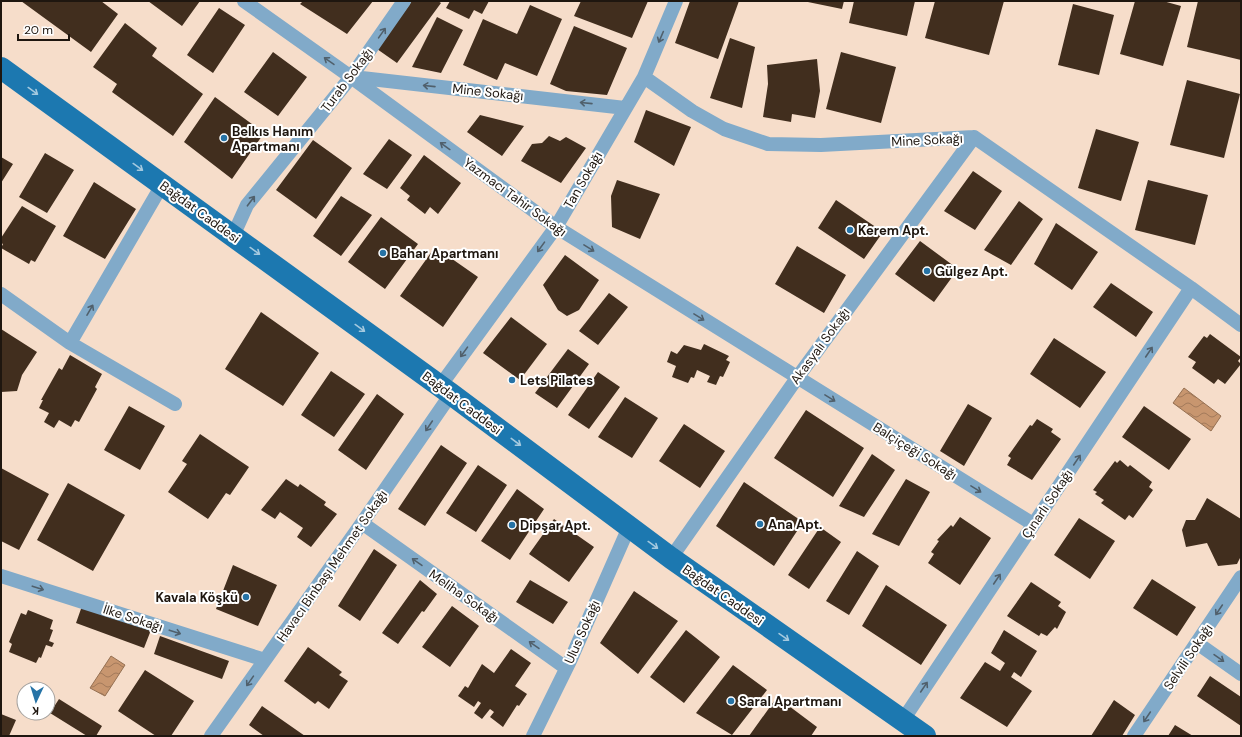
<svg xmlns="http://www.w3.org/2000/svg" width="1242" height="737" viewBox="0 0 1242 737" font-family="'DM Sans',sans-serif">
<defs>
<pattern id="water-waves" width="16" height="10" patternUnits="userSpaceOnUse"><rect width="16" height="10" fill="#c8966f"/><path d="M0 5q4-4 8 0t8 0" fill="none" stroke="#a2795a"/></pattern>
</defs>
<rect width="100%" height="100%" fill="#f6ddca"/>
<path fill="url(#water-waves)" stroke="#957052" d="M1184,388L1221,416L1211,431L1173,403Z
M111,656L125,665L105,696L90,688Z"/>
<path fill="#412e1e" d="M21,1H101L118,14L91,52Z
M148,1H200L182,26Z
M303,1H373L347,34L300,4Z
M412,1H438L441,3L397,63L377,49Z
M450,1H489L482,14L474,10L469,19L446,8Z
M581,1H648L632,38L574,16Z
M690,1H739L718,59L675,43Z
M803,1H844L842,9Z
M854,1H915L907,36L849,23Z
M935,1H1004L989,55L925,38Z
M1135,1H1163L1181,6L1163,66L1120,54Z
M1198,1H1241V60L1187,47Z
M1073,4L1114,15L1099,75L1058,65Z
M530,5L562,19L537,76L505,63L497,80L463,65L483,19L517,34Z
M219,8L245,25L213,73L187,55Z
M437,17L463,30L441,73L412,67Z
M125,23L157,48L152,56L203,94L173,136L112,92L117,84L93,67Z
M574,26L627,48L607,95L566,91L550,84Z
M730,38L755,47L742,108L710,98Z
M273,52L307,77L278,116L244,92Z
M841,52L896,67L881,123L826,109Z
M817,59L820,91L815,118L792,114L791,122L763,117L768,84L767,65Z
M1187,80L1240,94L1224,158L1170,145Z
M215,97L264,133L232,179L184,142Z
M646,110L691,127L674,166L634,142Z
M480,115L524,126L502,156L467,132Z
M1096,129L1139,142L1121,201L1078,188Z
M549,136L560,141L566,137L586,148L561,183L521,161L532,144L542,143Z
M389,139L412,155L387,189L363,174Z
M313,140L352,168L316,219L276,190Z
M45,153L74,170L47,213L19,197Z
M424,155L461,183L438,214L430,207L425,214L407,200L410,196L400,188Z
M1,157L13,164L1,183Z
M973,171L1002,191L975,230L944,211Z
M617,180L660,194L640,239L612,227L611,196Z
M1148,180L1208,195L1195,245L1135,230Z
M94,182L136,209L105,259L63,236Z
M341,196L372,215L341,256L313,236Z
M836,200L883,232L864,259L818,228Z
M1019,201L1043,219L1011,265L984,250Z
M22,206L56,226L35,262L31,260L29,264L1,248L3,244L1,243V238Z
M381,217L418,244L385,289L348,262Z
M1056,223L1098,252L1072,290L1034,264Z
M920,241L958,269L934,302L895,274Z
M797,246L846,275L824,313L775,284Z
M435,247L478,277L443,327L400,296Z
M565,255L599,280L579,310L567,316L558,310L543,285Z
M1111,283L1153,312L1136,337L1093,307Z
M609,293L628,307L598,345L579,331Z
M261,312L319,353L283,406L225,369Z
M511,317L547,344L520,380L483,353Z
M1,329L37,352L22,375L17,391L1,392Z
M1210,334L1241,357L1238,361L1241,364L1225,384L1218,379L1214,384L1192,368L1196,362L1188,357L1204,336L1207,338Z
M1054,338L1106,372L1080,408L1030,374Z
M704,344L729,356L726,360L730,362L723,377L720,376L716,385L707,382L710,376L697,370L694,378L691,377L688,383L672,377L676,366L667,362L671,351L677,354L684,345L701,350Z
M568,349L589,364L557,408L535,393Z
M70,355L102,374L95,387L97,389L79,422L75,420L71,427L59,420L54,428L44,422L49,413L39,408L43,400H41L59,368L62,370Z
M331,371L365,394L334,437L301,415Z
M598,372L620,387L589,429L568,415Z
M377,394L404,414L366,470L338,450Z
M625,397L658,418L632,458L598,437Z
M968,404L992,418L964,466L940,451Z
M129,406L165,426L140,470L104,450Z
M1144,406L1191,439L1169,470L1122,437Z
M806,410L864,448L833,497L774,458Z
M1037,419L1053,429L1051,432L1061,439L1032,480L1007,465L1011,458L1008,456L1030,425L1032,426Z
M684,424L725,451L700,488L659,461Z
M200,434L249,467L230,495L226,493L208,519L168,492L187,464L182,461Z
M441,445L467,463L425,526L398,509Z
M872,454L895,470L864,517L839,506Z
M1120,460L1128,467L1130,465L1152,482L1149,487L1153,490L1133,518L1129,515L1125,520L1101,503L1104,500L1095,494L1097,492L1093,490L1115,461L1117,463Z
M478,465L507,485L476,532L446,513Z
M1,468L49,494L19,550L1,541Z
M286,479L298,487L300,484L326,502L324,505L337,514L311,547L297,537L303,528L280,512L275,519L261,510Z
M906,479L930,492L899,546L872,534Z
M744,482L803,522L774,566L716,526Z
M68,483L125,515L93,571L37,540Z
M517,489L544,509L510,560L481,541Z
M1207,498L1241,519V556L1237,564L1218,566L1207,543L1186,547L1182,530L1186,520H1195Z
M960,517L991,538L960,585L928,563L934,554L931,552L939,541L937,540L951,525L953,527Z
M1079,518L1115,541L1090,579L1054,555Z
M554,519L594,547L569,582L529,554Z
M820,527L841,542L809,589L788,575Z
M374,549L397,565L360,621L338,606Z
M857,551L879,566L849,615L826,601Z
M233,565L277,585L258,626L216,609Z
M1152,579L1196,607L1177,636L1133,608Z
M420,580L437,594L424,612L422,611L398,644L382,633Z
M530,580L568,602L553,624L516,602Z
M1031,582L1061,602L1058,606L1066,612L1057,629L1055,627L1047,636L1041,633L1039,636L1007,616Z
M886,585L947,625L921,665L862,626Z
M634,591L678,621L638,674L600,643Z
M82,606L151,630L144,648L76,623Z
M452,606L479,626L450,667L422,647Z
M28,610L53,620L50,629L53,630L49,641L54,643L52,647L46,645L41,658L39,657L36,663L9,652L12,644L9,642L21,613L26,615Z
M686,630L720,657L684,703L650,677Z
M1004,630L1037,651L1021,677L1014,672L1011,677L1032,691L1007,727L960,698L985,662L1000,671L1005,663L991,653Z
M160,636L229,661L222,679L154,654Z
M308,647L342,672L339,675L348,681L329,709L318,701L315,704L284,681Z
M511,649L531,663L515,686L527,694L519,706L517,705L503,727L490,717L494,712L490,709L482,719L474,713L481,703L478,701L474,707L458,696L465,686L468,688L482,664L494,673Z
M733,665L767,690L732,735L696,713Z
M145,670L194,701L171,736H156L118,711Z
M1210,676L1241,697V726L1197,696Z
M777,697L817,727L811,736H749Z
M59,699L102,726L96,736H87L50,713Z
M1114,700L1135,715L1122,736H1091Z
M262,706L305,736H264L249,725Z
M1,714L16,720L9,736H1Z
M1175,725L1193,736H1168Z"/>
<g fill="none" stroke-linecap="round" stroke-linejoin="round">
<path stroke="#81aac9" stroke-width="14" d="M244,1L351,77L556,227L1033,524
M353,77L625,108
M644,77L692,111L724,129L768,144L821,145L974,137L1191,288L1241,325
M233,236L247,205L351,77L404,1
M1,294L70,343L175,404
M70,343L162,185
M440,386L556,227L644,77L676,1
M362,523L566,668
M671,558L797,378L974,137
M1,576L265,660
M1197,643L1241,674
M903,720L1191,288
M211,736L362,523L451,394
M533,736L570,661L629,527
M1134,736L1241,577"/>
<path stroke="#1c78b0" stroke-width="22" d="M1,68L451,394L671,558L925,736"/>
</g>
<defs><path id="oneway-shaft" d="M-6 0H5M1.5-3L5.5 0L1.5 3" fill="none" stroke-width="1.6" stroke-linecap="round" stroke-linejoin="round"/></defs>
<g stroke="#50606c">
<use href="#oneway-shaft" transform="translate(382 33) rotate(-55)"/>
<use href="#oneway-shaft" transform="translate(661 37) rotate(113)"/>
<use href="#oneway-shaft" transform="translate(329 61) rotate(-145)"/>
<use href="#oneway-shaft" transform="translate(429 86) rotate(-174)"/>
<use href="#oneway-shaft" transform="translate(586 103) rotate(-174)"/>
<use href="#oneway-shaft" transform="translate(445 146) rotate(-144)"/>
<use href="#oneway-shaft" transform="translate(251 201) rotate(-53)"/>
<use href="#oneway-shaft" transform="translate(541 247) rotate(126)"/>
<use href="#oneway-shaft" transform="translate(589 248) rotate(32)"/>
<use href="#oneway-shaft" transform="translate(90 310) rotate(-60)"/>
<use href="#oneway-shaft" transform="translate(699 317) rotate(32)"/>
<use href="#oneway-shaft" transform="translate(464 352) rotate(126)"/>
<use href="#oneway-shaft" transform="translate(1149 352) rotate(-56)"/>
<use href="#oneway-shaft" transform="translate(830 398) rotate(32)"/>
<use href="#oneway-shaft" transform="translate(429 426) rotate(124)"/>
<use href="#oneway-shaft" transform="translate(1077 460) rotate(-56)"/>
<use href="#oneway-shaft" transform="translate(976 489) rotate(32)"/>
<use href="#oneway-shaft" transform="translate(417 562) rotate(-145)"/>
<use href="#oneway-shaft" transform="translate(997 579) rotate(-56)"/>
<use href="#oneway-shaft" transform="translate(38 588) rotate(18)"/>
<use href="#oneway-shaft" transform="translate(1219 610) rotate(124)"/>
<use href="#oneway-shaft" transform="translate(175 632) rotate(18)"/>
<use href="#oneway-shaft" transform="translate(534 645) rotate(-145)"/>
<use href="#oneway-shaft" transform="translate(1219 658) rotate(35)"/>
<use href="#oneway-shaft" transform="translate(250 681) rotate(125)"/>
<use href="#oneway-shaft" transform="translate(924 687) rotate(-56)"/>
<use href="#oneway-shaft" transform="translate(1147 717) rotate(124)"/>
</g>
<g stroke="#a4c9df">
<use href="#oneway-shaft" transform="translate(33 91) rotate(36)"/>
<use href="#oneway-shaft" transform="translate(138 167) rotate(36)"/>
<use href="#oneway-shaft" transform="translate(255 251) rotate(36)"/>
<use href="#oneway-shaft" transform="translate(360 328) rotate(36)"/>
<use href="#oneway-shaft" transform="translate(516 442) rotate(37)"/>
<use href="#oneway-shaft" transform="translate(653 545) rotate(36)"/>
<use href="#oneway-shaft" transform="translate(784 637) rotate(35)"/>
</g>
<g fill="#2673a6" stroke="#fff" stroke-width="1.5">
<circle cx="224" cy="138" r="4"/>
<circle cx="850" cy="230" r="4"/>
<circle cx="383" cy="253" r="4"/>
<circle cx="927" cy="271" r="4"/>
<circle cx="512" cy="380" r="4"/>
<circle cx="760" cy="524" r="4"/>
<circle cx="512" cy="525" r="4"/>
<circle cx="246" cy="597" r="4"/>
<circle cx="731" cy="701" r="4"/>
</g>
<g text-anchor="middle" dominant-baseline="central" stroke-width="4" stroke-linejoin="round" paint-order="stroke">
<g font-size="13" fill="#1e160f" stroke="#fff">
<text transform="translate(347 80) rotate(-53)">Turab Sokağı</text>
<text transform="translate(488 92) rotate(6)">Mine Sokağı</text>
<text transform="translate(927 140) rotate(-3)">Mine Sokağı</text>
<text transform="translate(583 180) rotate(-60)">Tan Sokağı</text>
<text transform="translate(515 197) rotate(36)">Yazmacı Tahir Sokağı</text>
<text transform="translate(200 212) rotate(36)">Bağdat Caddesi</text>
<text transform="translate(820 346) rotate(-54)">Akasyalı Sokağı</text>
<text transform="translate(462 403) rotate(37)">Bağdat Caddesi</text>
<text transform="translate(915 451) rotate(32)">Balçiçeği Sokağı</text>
<text transform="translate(1047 504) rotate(-56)">Çınarlı Sokağı</text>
<text transform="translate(332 566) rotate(-55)">Havacı Binbaşı Mehmet Sokağı</text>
<text transform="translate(723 595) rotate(35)">Bağdat Caddesi</text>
<text transform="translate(464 596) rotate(35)">Meliha Sokağı</text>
<text transform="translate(133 618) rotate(18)">İlke Sokağı</text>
<text transform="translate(582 632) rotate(-66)">Ulus Sokağı</text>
<text transform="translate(1188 657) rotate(-56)">Selvili Sokağı</text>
</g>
<g font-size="13" font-weight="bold" fill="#1e160f" stroke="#fff" text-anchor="start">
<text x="232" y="131">Belkıs Hanım<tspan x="232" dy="15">Apartmanı</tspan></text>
<text x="858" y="230">Kerem Apt.</text>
<text x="391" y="253">Bahar Apartmanı</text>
<text x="935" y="271">Gülgez Apt.</text>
<text x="520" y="380">Lets Pilates</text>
<text x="768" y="524">Ana Apt.</text>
<text x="520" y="525">Dipşar Apt.</text>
<text x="238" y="597" text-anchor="end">Kavala Köşkü</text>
<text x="739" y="701">Saral Apartmanı</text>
</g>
</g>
<rect width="1242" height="737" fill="none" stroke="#1e160f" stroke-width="4"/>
<g transform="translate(36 701) rotate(184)"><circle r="19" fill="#ffffff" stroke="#a5a29f"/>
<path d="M0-3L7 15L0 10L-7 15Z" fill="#2673a6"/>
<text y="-6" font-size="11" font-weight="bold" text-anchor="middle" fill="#1e160f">K</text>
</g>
<path d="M18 34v6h51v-6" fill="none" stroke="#1e160f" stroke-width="2"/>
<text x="24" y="34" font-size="12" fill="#1e160f" stroke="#ffffff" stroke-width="3" paint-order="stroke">20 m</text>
</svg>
